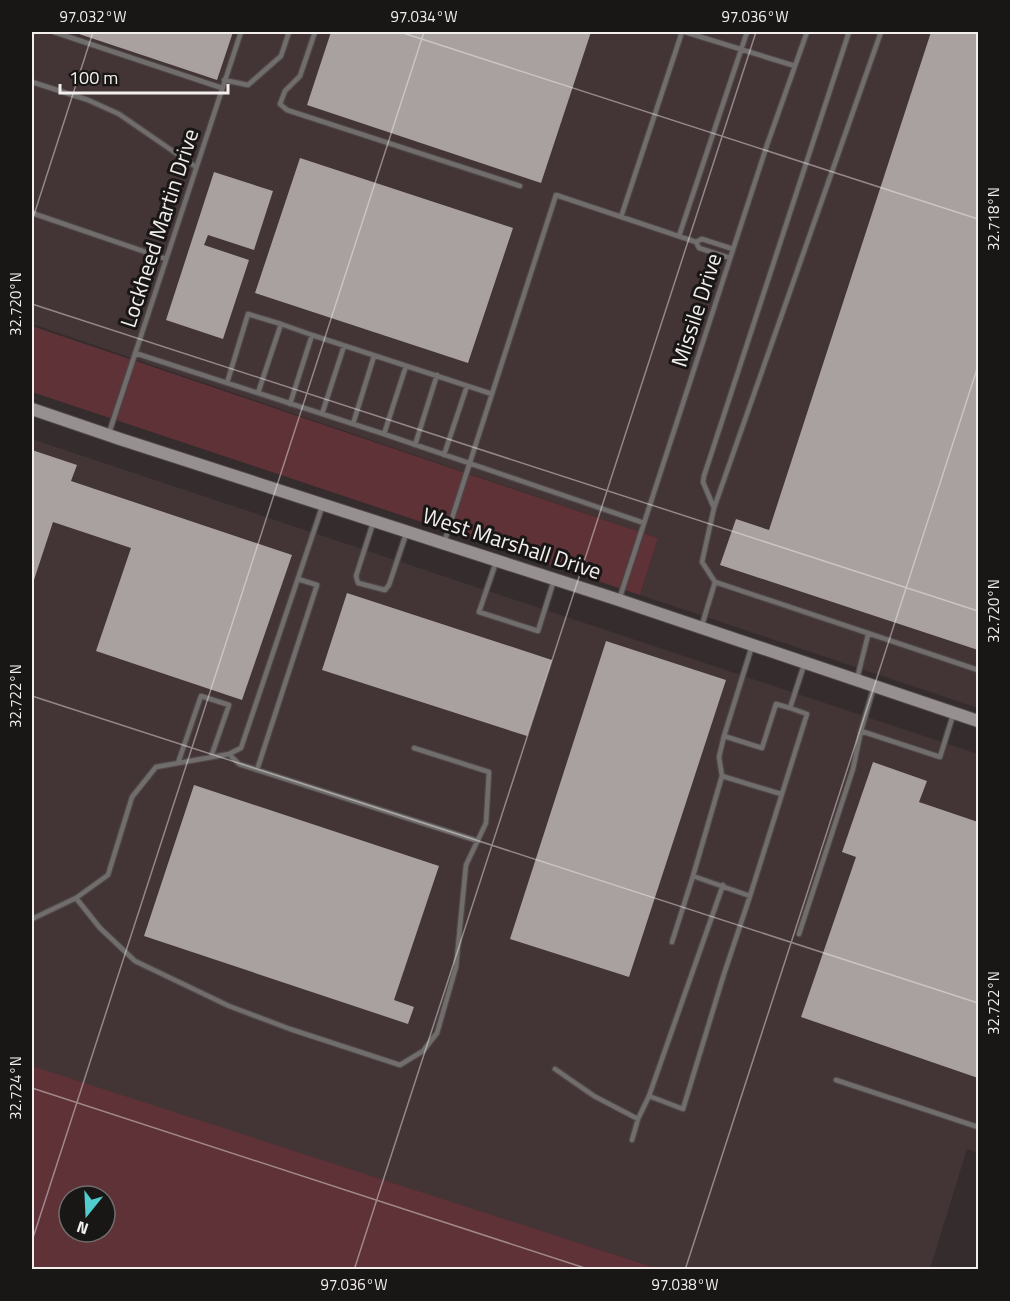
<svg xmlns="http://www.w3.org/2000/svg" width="1010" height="1301" viewBox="0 0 1010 1301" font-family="'Titillium Web',sans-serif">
<rect width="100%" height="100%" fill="#342c2d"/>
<path fill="#433435" d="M32,32H978V708L640,595L658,538L32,324Z
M32,439L978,754V1153L967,1149L930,1269H659L32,1067Z"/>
<path fill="#5e3236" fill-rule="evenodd" d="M32,326L658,538L640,595L32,392Z
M32,1066L659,1269H32ZM69,1196H105V1232H69Z"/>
<path fill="#a9a0a0" d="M73,32H233L217,80Z
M331,32H591L541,183L307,105Z
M931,32H978V650L720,565L736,519L769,530Z
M300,158L513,228L468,363L255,293Z
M214,172L273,191L254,250L208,235L204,245L249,260L223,339L166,320Z
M32,450L77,465L71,481L292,555L242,700L96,651L131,548L53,522L32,586Z
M347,593L552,660L527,736L322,670Z
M606,641L726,680L629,977L510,939Z
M873,762L927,781L919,802L978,822V1078L801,1017L856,857L842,852Z
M194,785L439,866L394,1000L414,1007L408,1024L144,936Z"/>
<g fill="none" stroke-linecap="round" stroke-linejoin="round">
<g stroke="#4f4748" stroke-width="7">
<path id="lane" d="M54,32L222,88
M315,32L300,76L285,91L280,104L287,110L520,186
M685,32L795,66
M881,32L714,508L702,562L715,582L978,670
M224,80L248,85L281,56L289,32
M32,82L88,100L119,114L196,167
M32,213L166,259
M621,217L682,32
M679,236L747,32
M696,242L702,239L733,249
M281,324L312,335
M135,353L384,434L644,523
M227,383L248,314L281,324L258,393
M290,404L312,335L492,394
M322,414L344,346
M353,424L374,356
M109,433L241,32
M384,434L406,366
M415,445L437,375
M444,455L467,386
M714,508L703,482L704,476L849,32
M373,523L356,576L358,583L385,590L389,585L407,531
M444,543L556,195L696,242L699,248L730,258
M496,562L479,612L538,631L554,580
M619,600L767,145L807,32
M702,625L715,582
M752,646L724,736L762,748L776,704L790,708
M857,679L868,635
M874,686L861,731L940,757L953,715
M229,754L239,764L478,841
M178,763L201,696L229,705L211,757
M257,770L317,585L298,579
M722,776L719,757L724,736
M781,794L722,776L693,876L750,896L807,714L790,708L804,665
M723,885L649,1096L683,1109L724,974L750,896
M76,898L100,928L135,961L229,1006L290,1029L400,1065L423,1051L437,1033L456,967L466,865L486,823L489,772L414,748
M32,919L76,898L108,875L132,797L156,767L229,754L241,748L322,507
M799,934L853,769L861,731
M672,942L693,876
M555,1069L594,1096L638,1119
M836,1080L978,1127
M632,1140L638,1119L649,1096"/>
</g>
<g stroke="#4f4748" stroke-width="14">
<path id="secondary" d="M32,409L120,439L619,600L978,721"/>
</g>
<use href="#lane" stroke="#716d6d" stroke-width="4.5"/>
<use href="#secondary" stroke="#969090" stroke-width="12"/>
</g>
<path fill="none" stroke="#f4efef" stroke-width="1.5" stroke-opacity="0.45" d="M400,32L978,219M32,221L93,32M32,304L978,611M32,696L978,1003M32,1088L591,1270M32,1241L424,32M354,1270L756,32M685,1270L978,366"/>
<g text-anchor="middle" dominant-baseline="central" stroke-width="6" stroke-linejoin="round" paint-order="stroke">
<g font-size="22" fill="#f4efef" stroke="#191616">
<text transform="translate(159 228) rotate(-72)">Lockheed Martin Drive</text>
<text transform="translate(696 310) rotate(-72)">Missile Drive</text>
<text transform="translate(512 543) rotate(18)">West Marshall Drive</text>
</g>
</g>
<rect width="1010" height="1301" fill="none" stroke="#191616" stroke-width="66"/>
<g transform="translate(87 1214) rotate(198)"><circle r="28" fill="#191616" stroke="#716d6d" stroke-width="1.5"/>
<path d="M0-4.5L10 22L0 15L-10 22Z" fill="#52cdcd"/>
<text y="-9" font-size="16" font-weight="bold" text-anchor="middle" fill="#f4efef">N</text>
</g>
<path d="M60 84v9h168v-9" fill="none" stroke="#f4efef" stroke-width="3"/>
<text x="69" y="84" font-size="18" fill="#f4efef" stroke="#191616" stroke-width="4.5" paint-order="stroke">100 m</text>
<rect x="33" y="33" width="944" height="1235" fill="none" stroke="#f4efef" stroke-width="2"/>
<g font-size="15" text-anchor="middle" fill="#f4efef">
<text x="93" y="22">97.032°W</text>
<text x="424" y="22">97.034°W</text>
<text x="755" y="22">97.036°W</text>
<text transform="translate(994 219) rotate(-90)" y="5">32.718°N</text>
<text transform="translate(16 304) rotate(-90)" y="5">32.720°N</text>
<text transform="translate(994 611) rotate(-90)" y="5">32.720°N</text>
<text transform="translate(16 696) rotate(-90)" y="5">32.722°N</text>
<text transform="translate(994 1003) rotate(-90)" y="5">32.722°N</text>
<text transform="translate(16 1088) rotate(-90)" y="5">32.724°N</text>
<text x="354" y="1290">97.036°W</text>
<text x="685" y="1290">97.038°W</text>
</g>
</svg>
